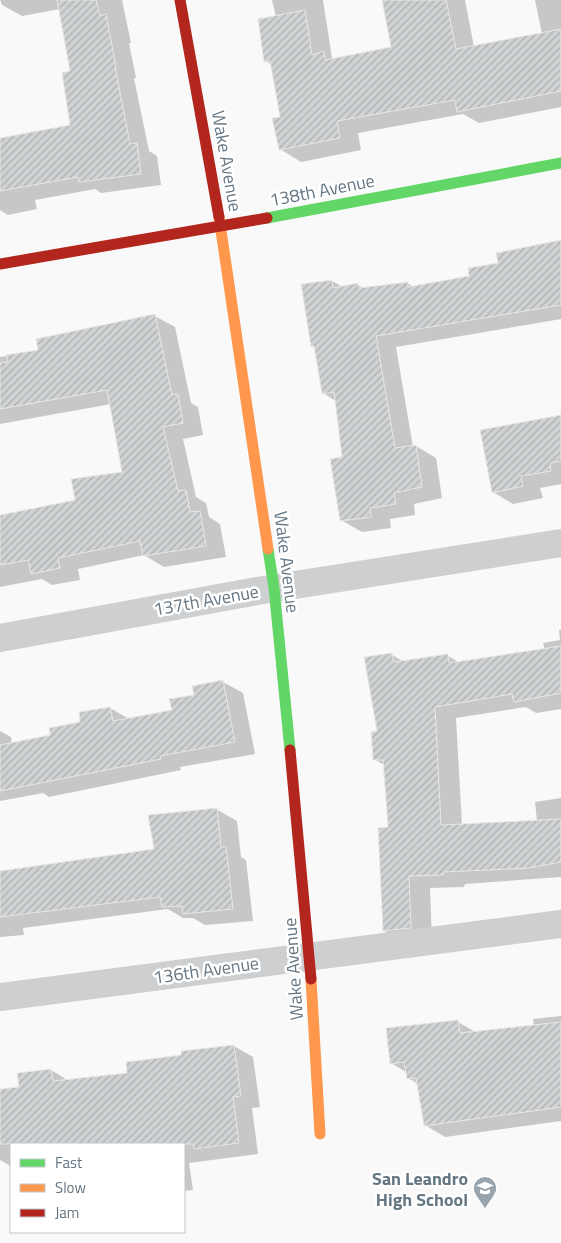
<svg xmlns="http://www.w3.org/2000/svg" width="561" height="1243" viewBox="0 0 561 1243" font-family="'Titillium Web',sans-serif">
<defs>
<pattern id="building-hatch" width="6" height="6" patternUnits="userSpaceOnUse" patternTransform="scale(1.25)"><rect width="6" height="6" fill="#d0d2d3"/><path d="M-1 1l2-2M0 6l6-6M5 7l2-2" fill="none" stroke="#acafb1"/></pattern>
</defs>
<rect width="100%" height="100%" fill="#f9f9f9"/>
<path fill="#0003" d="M0,0H122L131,43H129L136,78H134L149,151L157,156L161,185L101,193L95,189L35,200L37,209L8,215L0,210V139L72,126V72L60,9L22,16L2,5Z
M272,0H323L332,58L334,59L393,48L383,0H465L474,47L542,34L535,0H561V107L479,123L463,114L358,133L361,150L301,162L280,149L281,118L272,65L265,61L276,17Z
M561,240V319L396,347L413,447L416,446L436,458L442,498L414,504L415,515L390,519L391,528L362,532L341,520L344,458L336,401L323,393L315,348L312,346L332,281L343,287L358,285L366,289L407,283L414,287L470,277L500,264L498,254Z
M155,316L175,327L191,403L198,407L203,435L183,439L196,497L206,503L209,517L220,524L226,557L164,567L144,555L78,569L80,580L52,585L42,579L0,587V519L76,501L123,473L111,404L0,424V357L39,351Z
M561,417V484L540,488L543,498L513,504L493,492Z
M559,630H561V709L536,713L526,707L456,718L462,825L537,821L535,802L561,798V877L465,884L464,887L430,888L432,940L405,943L384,931L389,829L384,765L374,759L391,654L404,662L448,656L460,663L545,650L543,643L560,640Z
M223,682L243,693L255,754L180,767L181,770L49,797L43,793L0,801V731L11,737L12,744L52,736L110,708L129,719L173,711L195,696Z
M216,809L237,821L241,857L246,860L253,921L205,925L193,918H183L168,909L23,928L24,935L0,937V881L155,850Z
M561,1016V1121L445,1137L425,1125L418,1084L408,1078L406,1072L391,1063L458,1022L477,1033L534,1026L533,1019Z
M234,1046L253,1057L260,1107L252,1108L258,1154L189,1163L193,1190L184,1191V1144H11V1166L0,1160V1101L51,1070L69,1081L128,1074L183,1056Z"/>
<path fill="url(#building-hatch)" stroke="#e8e8e8" d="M57,0H96L100,16L106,14L116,67H115L130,144L137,143L141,174L79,182L78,177L0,191V138L70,125L62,73L70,71Z
M382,0H446L456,49L561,29V91L457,112L455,100L337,121L340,138L279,150L272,118L280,117L270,61L264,62L258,19L305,10L312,55L324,51L325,60L391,47Z
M561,240V305L376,336L395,448L416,445L422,487L394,493L396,504L370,508L371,517L340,521L330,459L342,457L334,392L322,394L314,346L311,347L301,284L332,280L333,288L358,283L359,288L408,282V287L469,276L468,268L498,263L496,253Z
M155,314L172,395L178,394L183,423L163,427L178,491L186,490L190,512L200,511L206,546L143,556L140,541L58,558L60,568L31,574L28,560L0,565V515L75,500L71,479L122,472L107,390L0,409V363L8,362L6,355L38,350L36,339Z
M561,415V461L550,463L551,471L521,476L523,486L492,493L480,430Z
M561,646V693L514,702L512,694L435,707L441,825L561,819V862L528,868L444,872L443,875L409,876L411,928L383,931L378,828L388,827L383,760H373L371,732L377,731L364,657L392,653L394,662L448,654L449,663Z
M223,680L235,742L160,756L161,759L0,791V745L50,735L49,728L80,722L79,712L110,707L113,721L172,710L169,699L194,695L192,686Z
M217,808L221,847H226L233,909L183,914L182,906L162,907L160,897L0,917V871L154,849L148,815Z
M458,1020L460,1033L561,1022V1107L424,1126L416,1078L407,1079L404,1062L390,1064L386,1028Z
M234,1045L241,1096L233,1097L239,1143L194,1149L193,1144H0V1089L19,1087L17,1073L51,1069L53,1081L127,1073L126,1062L181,1055V1051Z"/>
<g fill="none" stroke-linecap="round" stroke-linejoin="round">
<path stroke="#cecfd0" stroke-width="28" d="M0,638L257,591L561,543
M0,997L561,924"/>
<path stroke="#63d668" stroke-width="11" d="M267,218L561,163
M268,549L274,588L290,750"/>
<path stroke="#ff974d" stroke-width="11" d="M219,217L268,549
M311,979L320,1134"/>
<path stroke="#b3261e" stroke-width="11" d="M180,0L219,217
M0,264L267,218
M290,750L311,979"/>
</g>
<defs>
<g id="school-pin" transform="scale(1.25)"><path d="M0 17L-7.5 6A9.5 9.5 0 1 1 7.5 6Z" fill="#99a4ac" stroke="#fff"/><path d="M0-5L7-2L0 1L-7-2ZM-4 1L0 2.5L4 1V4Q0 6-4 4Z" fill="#fff"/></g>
</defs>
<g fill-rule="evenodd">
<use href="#school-pin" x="485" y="1188"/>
</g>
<g text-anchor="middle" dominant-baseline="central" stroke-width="5" stroke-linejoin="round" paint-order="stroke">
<g font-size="18" fill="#657683" stroke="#fff">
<text transform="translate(227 161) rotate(80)">Wake Avenue</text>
<text transform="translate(322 190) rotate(-11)">138th Avenue</text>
<text transform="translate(287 562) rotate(83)">Wake Avenue</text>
<text transform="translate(206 600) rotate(-10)">137th Avenue</text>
<text transform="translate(293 969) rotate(-94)">Wake Avenue</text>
<text transform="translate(206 970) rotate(-8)">136th Avenue</text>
</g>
<g font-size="18" font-weight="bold" fill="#657683" stroke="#fff" text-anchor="end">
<text x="468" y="1178">San Leandro<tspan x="468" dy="21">High School</tspan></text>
</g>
</g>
<rect x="10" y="1143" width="175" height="90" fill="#ffffff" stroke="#c1c8cd"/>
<rect x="20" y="1159" width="25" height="8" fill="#63d668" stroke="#c1c8cd"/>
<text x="55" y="1168" font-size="15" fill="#657683">Fast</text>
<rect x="20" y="1184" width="25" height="8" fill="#ff974d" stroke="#c1c8cd"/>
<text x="55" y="1193" font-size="15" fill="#657683">Slow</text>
<rect x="20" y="1209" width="25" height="8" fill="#b3261e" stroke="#c1c8cd"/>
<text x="55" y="1218" font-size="15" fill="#657683">Jam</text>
</svg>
